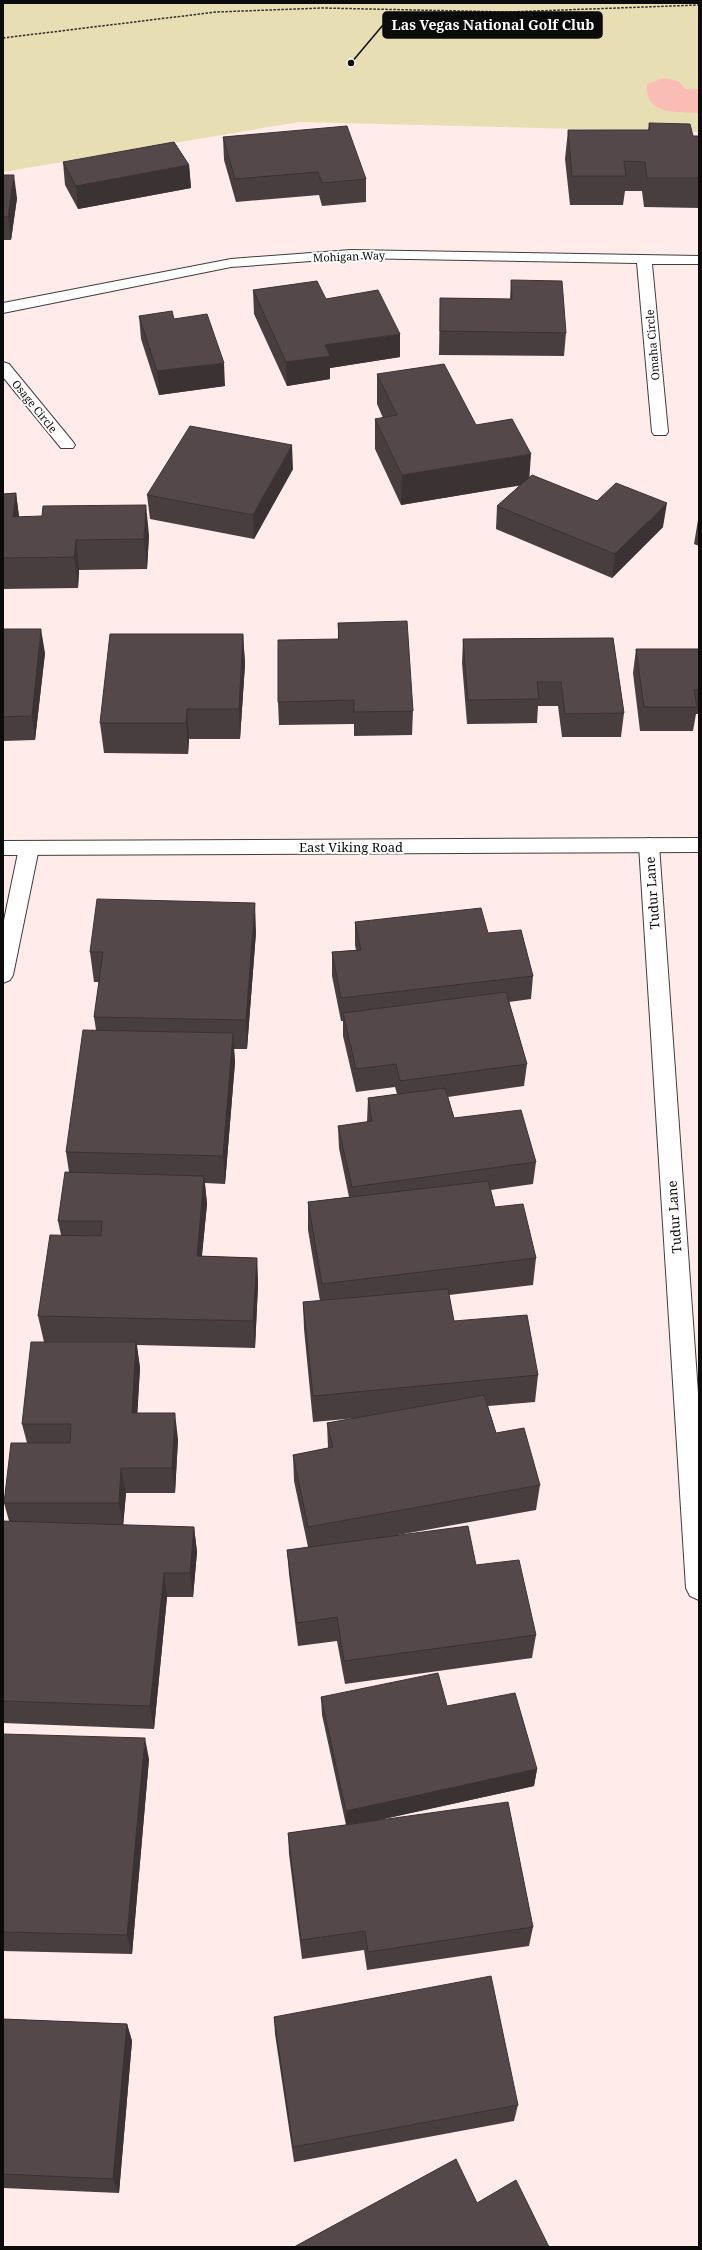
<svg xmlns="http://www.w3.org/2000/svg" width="702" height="2250" viewBox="0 0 702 2250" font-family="'Noto Serif',serif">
<rect width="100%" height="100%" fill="#ffecea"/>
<path fill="#e8deb4" d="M3,3H699V132L299,122L3,172Z"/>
<path fill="#fabdb6" d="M664,78L678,81L686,89H699V113C676,112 644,115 647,84Z"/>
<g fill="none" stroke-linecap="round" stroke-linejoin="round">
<g stroke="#3e3e3e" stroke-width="2">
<path id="minor" d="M351,250L699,256V264H652L668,432L666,435H654L652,432L637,263L351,258L231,267L3,313V303L231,259Z
M3,362L9,364L73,442L75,445L73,448H61L3,377Z
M649,838L656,840L659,845L699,1407V1600L690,1596L686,1588L639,845L642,840Z
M29,841L36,843L39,848L13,975L10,980L3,983V925L19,848L22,843Z"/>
</g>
<g stroke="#3e3e3e" stroke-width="2">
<path id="tertiary" d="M699,838V852L3,855V841Z"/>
</g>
<path stroke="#2d2d2d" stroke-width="1.5" stroke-dasharray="2.5 1.5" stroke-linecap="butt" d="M3,38L216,12L323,8L508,12L699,5"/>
<use href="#minor" fill="#fff" fill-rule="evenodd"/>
<use href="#tertiary" fill="#fff" fill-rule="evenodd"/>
</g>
<path fill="#483e40" d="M649,123L693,136H699V208L644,207L642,191H625L623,205H570L565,159L568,130H648Z
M223,137L366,179V202L322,206L319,195L236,202L224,160Z
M63,162L189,165L191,188L78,209L65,185Z
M3,175L17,198L11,240H3Z
M511,280L566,333L564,356L439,355L440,298L510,299Z
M253,290L326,299L400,357L330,368V379L287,386L254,314Z
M139,316L174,319L225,386L159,395L141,339Z
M377,374L476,425L529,477L597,501L663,527L612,578L496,529L497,506L520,485L401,505L375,449V419L383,418L377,404Z
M293,469L254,539L150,519L147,495Z
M16,493L19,517L149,535L147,569L79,570L78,588L3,589V494Z
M699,519V546L694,544L698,520Z
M338,623L413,711L412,735L354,736V724L279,725L278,702L338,639Z
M3,629L45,653L35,740L3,741Z
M243,634L245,664L240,739H189L188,754L104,753L100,723Z
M613,638L624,713L621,737H562L558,706H538L537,723L467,724L462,663L463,639Z
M636,649H699V714H696L693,731H640L633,673Z
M355,922L488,933L533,976L531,999L509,1002L527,1064L524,1086L448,1097L454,1118L536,1162L533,1184L491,1190L495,1207L536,1258L533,1285L449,1295L454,1321L538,1375L535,1402L488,1406L496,1433L540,1485L536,1510L398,1535L476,1565L536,1635L532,1658L345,1684L337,1641L298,1646L289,1574L287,1550L308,1547L294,1481L293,1455L328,1448L327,1423L357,1418L313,1422L304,1329L303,1302L320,1301L308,1230V1202L349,1197L339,1148L338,1126L367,1122L368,1098L397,1094L395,1087L356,1092L343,1036V1021H341L332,976V952L356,950L355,945Z
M256,932L247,1049H234L235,1062L225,1184L205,1183L207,1204L202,1256L257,1258L258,1285L255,1348L137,1345L140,1368L137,1413L178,1439L175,1493H126L123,1525L194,1527L197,1552L193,1597H167L154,1729L3,1723V1521H9L4,1503L27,1443L22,1424L44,1342L38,1316L61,1235L58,1221L69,1172L66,1152L96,1030L94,1017L99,982H94L90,952Z
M321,1697L447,1706L537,1769L534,1786L375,1821L533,1927L529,1946L367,1970L364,1950L302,1959L289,1854L288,1833L346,1825L322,1715Z
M3,1734L149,1759L132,1954L3,1951Z
M274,2017L518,2105L514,2121L294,2162L275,2034Z
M3,2019L127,2024L132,2041L119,2193L3,2188Z"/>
<path fill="#3b3234" d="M189,165L191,188L78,209L76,186Z
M14,175L17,198L11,240L8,217Z
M400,334V357L330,368V379L287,386L286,362L325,345Z
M224,363L225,386L159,395L157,371Z
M292,445L293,469L254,539L253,515Z
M531,454L529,484L401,505L402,475Z
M16,493L20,524L13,517Z
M667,503L663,527L612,578L615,554Z
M146,505L149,535L147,569L144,539Z
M76,540L79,570L78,588L74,557Z
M41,629L45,653L35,740L32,716Z
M243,634L245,664L240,739L239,709Z
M187,709L189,739L188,754L186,723Z
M255,903L256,932L247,1049L246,1020Z
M233,1033L235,1062L225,1184L223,1156Z
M204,1176L207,1204L199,1283L197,1256Z
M257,1258L258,1285L255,1348L253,1321Z
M136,1342L140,1368L136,1439L132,1413Z
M175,1413L178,1439L175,1493L172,1468Z
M121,1468L126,1493L123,1528L119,1503Z
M194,1527L197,1552L193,1597L190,1573Z
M164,1573L167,1597L154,1729L150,1706Z
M145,1738L149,1759L132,1954L127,1935Z
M537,1769L534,1786L346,1827V1811Z
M127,2024L132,2041L119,2193L113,2179Z"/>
<path fill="#54484b" stroke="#3b3234" d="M649,123L690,124L693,136H699V178H647L645,162L624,161L626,176H572L568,130H650Z
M347,126L366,179L322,183L318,172L235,179L223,137Z
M174,142L189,165L76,186L63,162Z
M3,175H14L8,217H3Z
M511,280L562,281L566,333L440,331V298L512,299Z
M317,281L326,299L378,290L400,334L325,345L330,356L286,362L253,290Z
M172,311L174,319L207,314L224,363L157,371L139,316Z
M444,364L476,425L512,419L531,454L402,475L375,419L397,415L377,374Z
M190,426L292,445L253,515L147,495Z
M532,475L597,501L616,483L667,503L615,554L497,506Z
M16,493L13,517L42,516L43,506L146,505L144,539L76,540L74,557L3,558V494Z
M407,621L413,711L354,712V700L278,702V640L339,639L338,623Z
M3,629H41L32,716L3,717Z
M110,634H243L239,709H187L186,723H100Z
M613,638L624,713L565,714L561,682H537L539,699L468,700L463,639Z
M636,649H699V690H694L697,707H644Z
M97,899L255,903L246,1020L94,1017L103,952H90Z
M481,908L488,933L521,930L533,976L341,998L332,952L361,950L355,922Z
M506,992L527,1064L400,1081L396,1064L356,1069L343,1013Z
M83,1030L233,1033L223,1156L66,1152Z
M445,1088L454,1118L521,1110L536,1162L352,1187L338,1126L372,1121L368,1098Z
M65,1172L204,1176L197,1256L257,1258L253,1321L38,1316L50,1235L101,1236L102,1221H58Z
M488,1181L495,1207L523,1204L536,1258L322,1284L308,1202Z
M448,1289L454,1321L527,1315L538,1375L313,1396L303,1302Z
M31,1342H136L132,1413H175L172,1468H121L119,1503H4L11,1443H70L71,1424H22Z
M484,1395L496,1433L524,1428L540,1485L308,1527L293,1455L333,1447L327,1423Z
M3,1521L194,1527L190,1573H164L150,1706L3,1701Z
M468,1526L476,1565L519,1560L536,1635L344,1661L337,1617L297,1623L287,1550Z
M438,1673L447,1706L515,1693L537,1769L346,1811L321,1697Z
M3,1734L145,1738L127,1935L3,1932Z
M508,1802L533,1927L368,1952L365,1931L301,1940L288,1833Z
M491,1976L518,2105L293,2147L274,2017Z
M3,2019L127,2024L113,2179L3,2174Z
M456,2159L477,2203L516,2180L549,2247H294Z"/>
<g text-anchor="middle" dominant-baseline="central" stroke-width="4" stroke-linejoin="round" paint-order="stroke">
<g font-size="11" fill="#0b0b0b" stroke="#fff">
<text transform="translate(349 256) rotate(-2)">Mohigan Way</text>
<text transform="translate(652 345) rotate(-95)">Omaha Circle</text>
<text transform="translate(35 406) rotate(51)">Osage Circle</text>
</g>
<g font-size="13" fill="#0b0b0b" stroke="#fff">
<text x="351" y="847">East Viking Road</text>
<text transform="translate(652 893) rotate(-94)">Tudur Lane</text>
<text transform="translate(674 1217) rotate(-94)">Tudur Lane</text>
</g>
</g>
<path fill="none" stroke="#0b0b0b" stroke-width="1.5" d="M351 63L383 25"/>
<circle fill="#0b0b0b" stroke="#fff" stroke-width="1.5" cx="351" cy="63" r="4"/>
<rect fill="#0b0b0b" stroke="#0b0b0b" stroke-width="1.5" x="383" y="12" width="219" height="26" rx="4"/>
<g font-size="14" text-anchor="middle" font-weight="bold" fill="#fff">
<text x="493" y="30">Las Vegas National Golf Club</text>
</g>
<rect width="702" height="2250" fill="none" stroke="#0b0b0b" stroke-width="8"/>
</svg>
